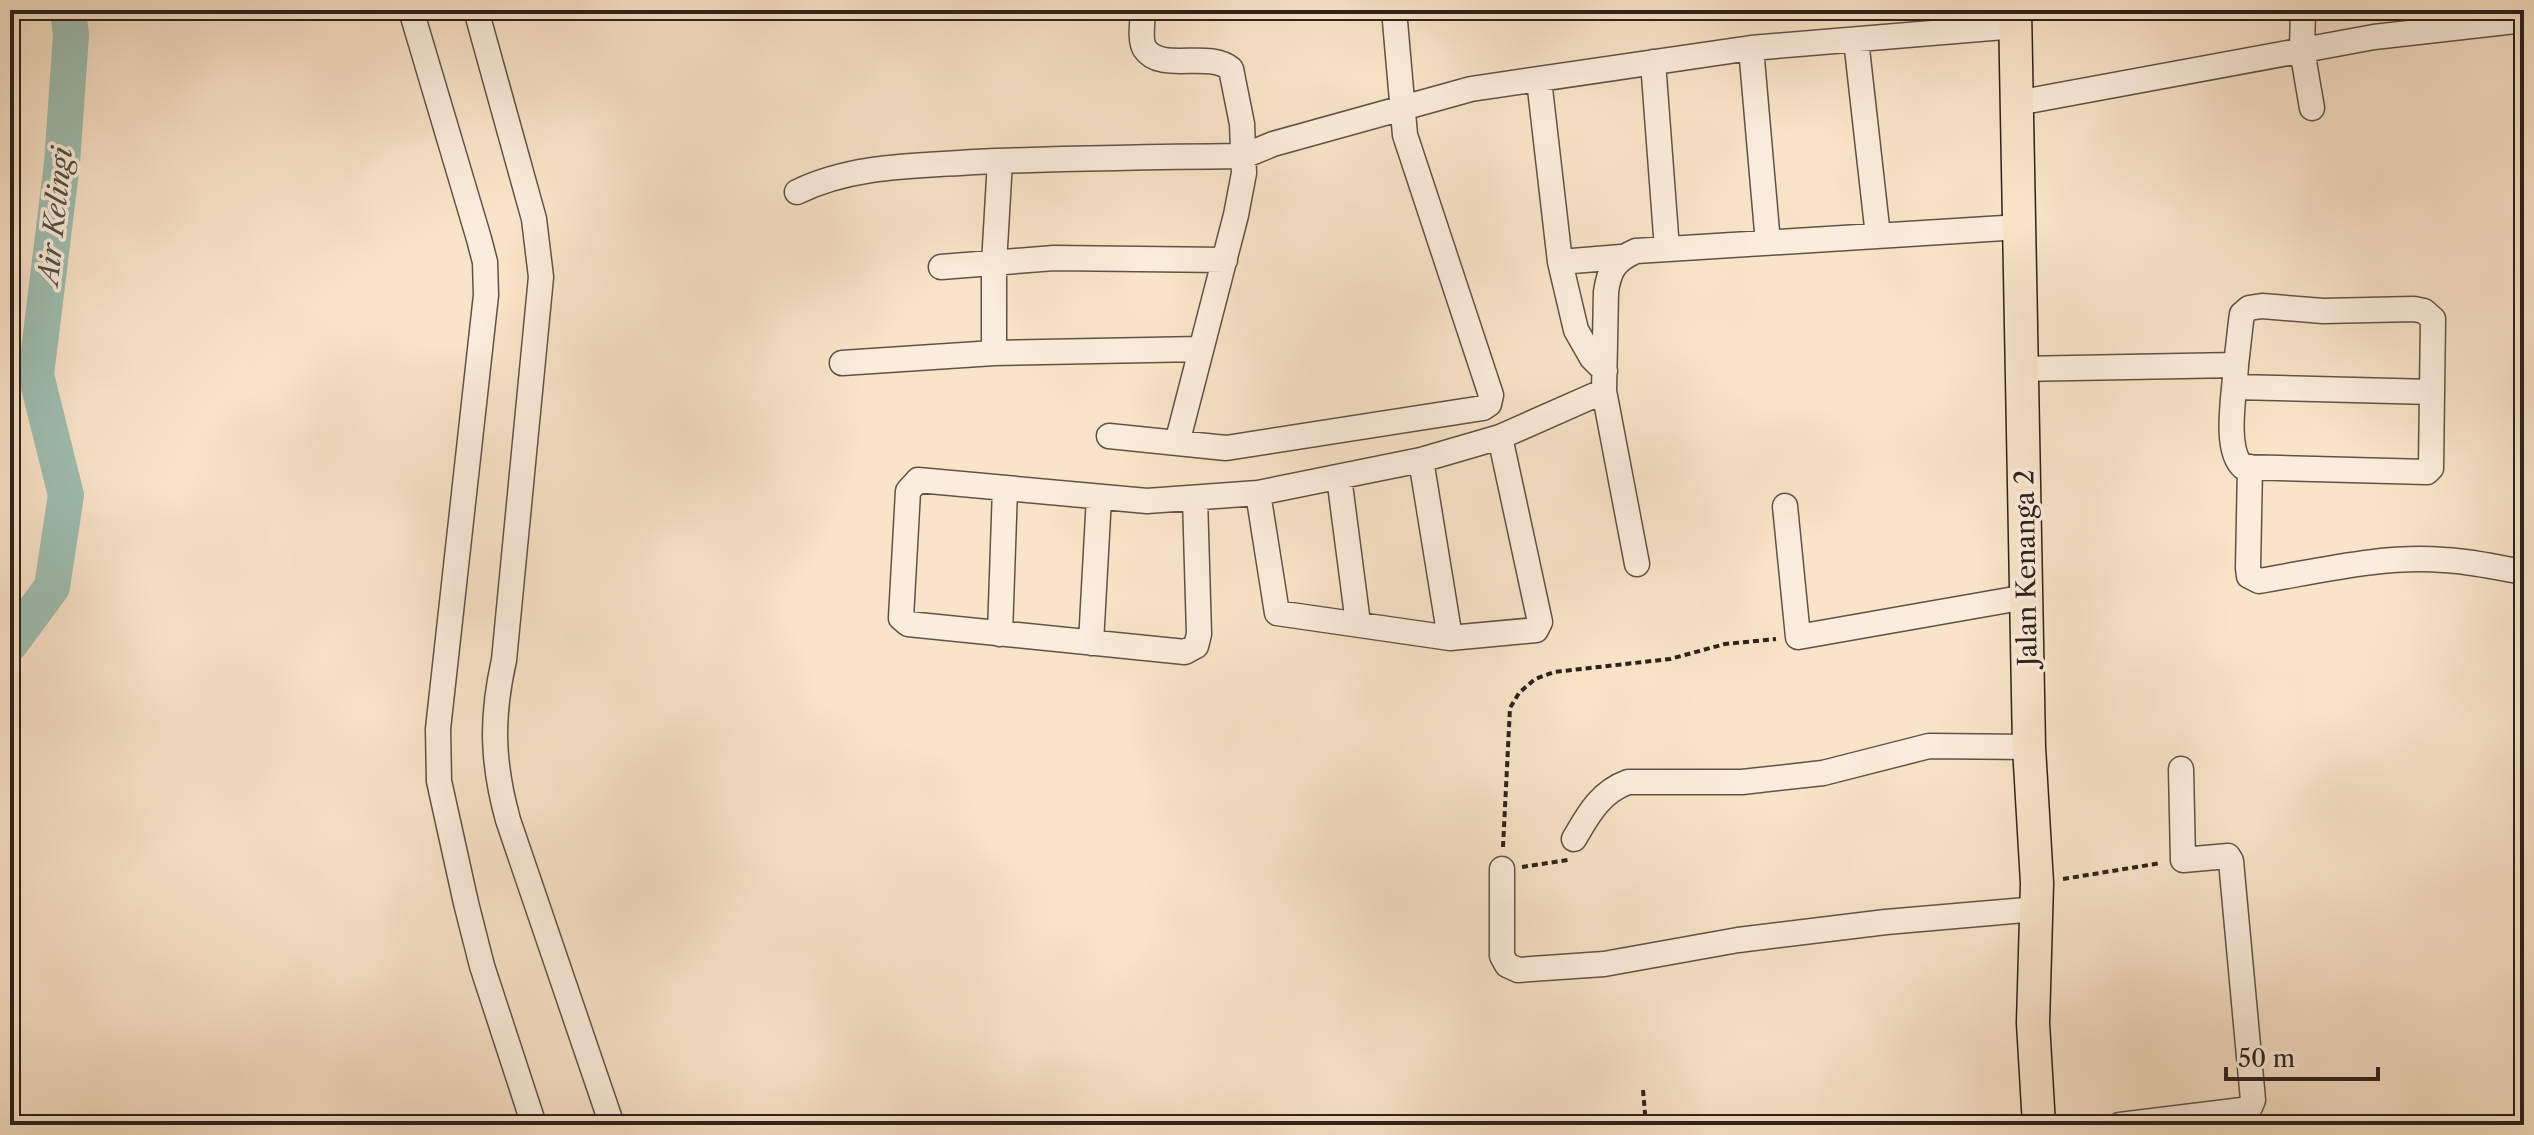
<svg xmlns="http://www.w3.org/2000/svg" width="2534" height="1135" viewBox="0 0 2534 1135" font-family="'Libre Caslon Text',serif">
<rect width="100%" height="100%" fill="#f9e4c9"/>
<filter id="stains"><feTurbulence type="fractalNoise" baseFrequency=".0025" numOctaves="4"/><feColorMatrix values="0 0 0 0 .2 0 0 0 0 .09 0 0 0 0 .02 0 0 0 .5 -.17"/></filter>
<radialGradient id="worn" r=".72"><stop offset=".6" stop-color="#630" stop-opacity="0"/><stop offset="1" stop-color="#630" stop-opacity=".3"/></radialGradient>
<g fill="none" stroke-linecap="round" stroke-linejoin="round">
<path stroke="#9ebfb2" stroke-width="36" d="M10,644L52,587L66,495L36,375L62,163L71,35L68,10"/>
<g stroke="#615247" stroke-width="27">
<path id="minor" d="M411,10L479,239L485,262L486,295L438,729L439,781L466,903L482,966L534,1125
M476,10L534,219L541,277L504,660C491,718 492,762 508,820L612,1125
M1143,10C1143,20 1139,40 1145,49C1161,73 1209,50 1231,69L1242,124L1244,173L1236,215L1177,443
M2303,10L2302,50L2312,108
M1856,40L1878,236
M1751,48L1768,243
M1653,62L1667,249
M1539,80L1560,262L1576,330L1592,358L1605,371
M2017,103L2374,37L2524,20
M1000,161L994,264V353L1201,349
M797,192C852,165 915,166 975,162C1065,158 1154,157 1244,156L1273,144L1471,89L1751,48L2016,26
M1560,262L1621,257
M941,267L1054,258L1225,260
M842,363L994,353
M2022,369L2236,365C2235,391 2223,449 2243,467L2427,472L2431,468L2432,392
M2235,387L2432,392L2433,319L2424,311L2414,309L2323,311L2262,306L2249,308L2242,314L2241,321L2236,365
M1604,391L1637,564
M1109,436L1226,448L1483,408L1489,404L1491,395L1405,135L1394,10
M1500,437L1540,622L1536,630L1450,638L1277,613L1258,493L1421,460L1500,437L1604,391L1606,292C1609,270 1615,260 1636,251L2020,227
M1421,460L1450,638
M2250,467L2248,568L2249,576L2259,581C2319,571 2383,555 2444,560C2471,561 2498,568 2524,572
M1339,477L1358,623
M1195,498L1199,634L1196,646L1185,652L908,624L901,618L908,491L918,480L1147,501L1258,493
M1785,506L1798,637L2026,597
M1000,634L1005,488
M1091,643L1099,497
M1574,839C1588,815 1600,792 1628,782H1742L1823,773L1929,746L2029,747
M1502,869V956L1507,965L1518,970L1604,964L1738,940L1886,922L2037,909
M2120,1125L2242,1110L2250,1107L2253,1100L2231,861L2228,856L2183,860L2181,769"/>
</g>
<g stroke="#2e211c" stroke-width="35">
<path id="major" d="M2015,10L2029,747L2037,883L2033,1023L2039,1125"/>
</g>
<path stroke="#2e211c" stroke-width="4" stroke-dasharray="6 4" stroke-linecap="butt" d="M1503,847L1510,708L1519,693L1535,679L1554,672L1670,659L1725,644L1776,639
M1522,867L1568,860
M2063,879L2161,863
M1643,1090L1646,1125"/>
<use href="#minor" stroke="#fbeddc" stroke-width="24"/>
<use href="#major" stroke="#f9e4c9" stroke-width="32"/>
</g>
<g text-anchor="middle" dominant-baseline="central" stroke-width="7" stroke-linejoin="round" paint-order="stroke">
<g font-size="26" fill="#2e211c" stroke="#fbeddc">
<text transform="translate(2026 568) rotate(-91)">Jalan Kenanga 2</text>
</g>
<g font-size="28" font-style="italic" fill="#505049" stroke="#fbeddc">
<text transform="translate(55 216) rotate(-84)">Air Kelingi</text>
</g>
</g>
<rect width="2534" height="1135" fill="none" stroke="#f9e4c9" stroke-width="40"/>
<rect x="12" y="12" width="2510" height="1111" fill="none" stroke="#2e211c" stroke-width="4"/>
<rect x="20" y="20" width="2494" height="1095" fill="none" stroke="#2e211c" stroke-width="2"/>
<path d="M2226 1067v12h152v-12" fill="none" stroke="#2e211c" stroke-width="4"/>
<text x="2238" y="1067" font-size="24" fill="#2e211c" stroke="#fbeddc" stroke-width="6" paint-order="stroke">50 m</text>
<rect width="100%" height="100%" filter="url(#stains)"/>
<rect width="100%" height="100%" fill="url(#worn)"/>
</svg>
